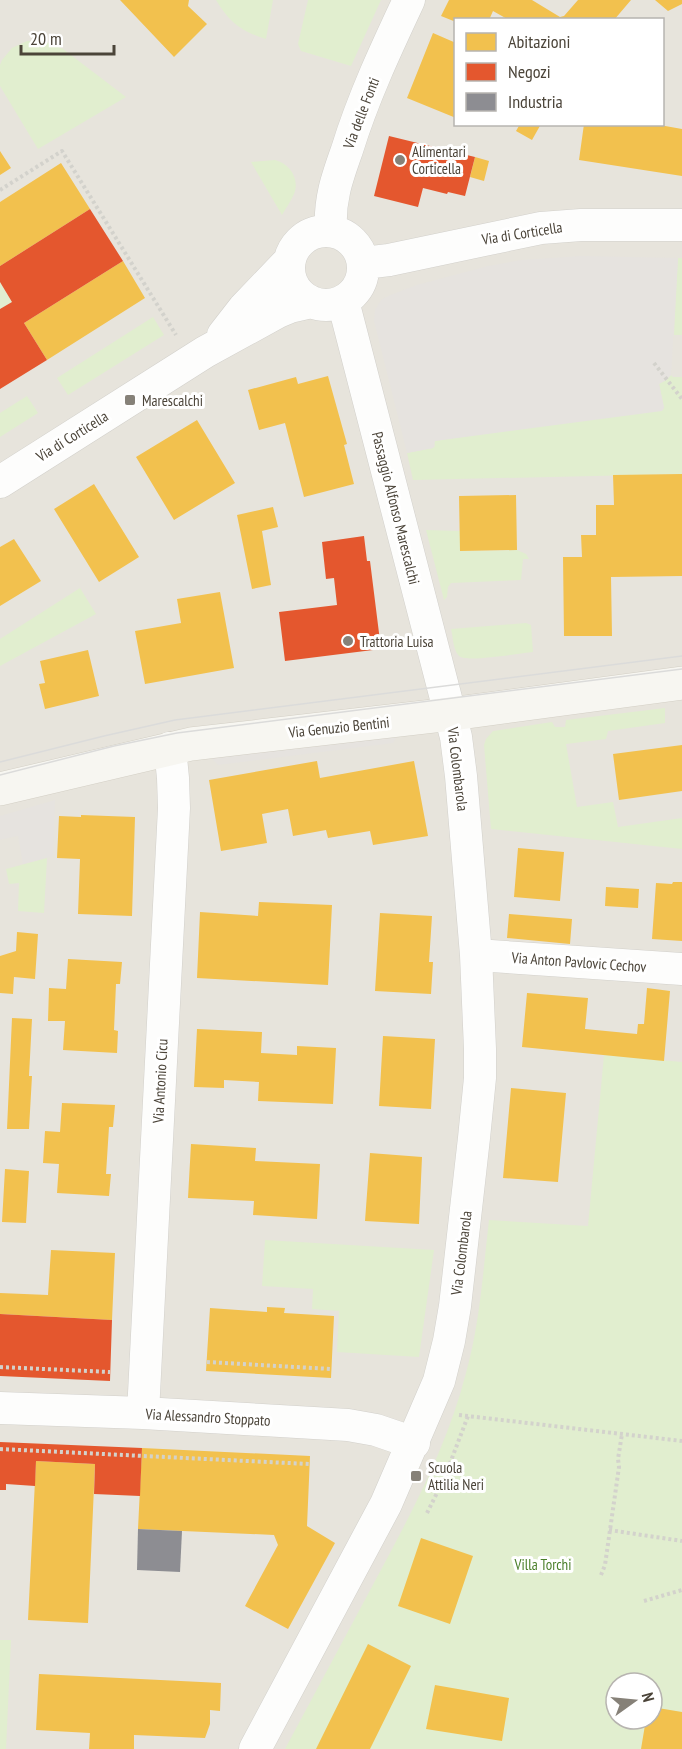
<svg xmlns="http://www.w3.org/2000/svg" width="682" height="1749" viewBox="0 0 682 1749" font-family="'PT Sans Narrow',sans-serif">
<rect width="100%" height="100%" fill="#f4f2ee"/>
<path fill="#e7e4dc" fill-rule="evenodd" d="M0,0H682V1749H0ZM456,20H662V124H456ZM616,1683H652V1719H616Z"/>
<path fill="#e1eecf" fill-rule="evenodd" d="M216,0H273L266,39C241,31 230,23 216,0Z
M308,0H381L351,66L301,51L298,44Z
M27,41L46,42L63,49L126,97L38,149L0,86V65L2,60L12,48Z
M275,160C290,164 300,179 294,194C291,201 286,208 282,215L251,162Z
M678,258H682V335H674Z
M0,282L12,302L0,309Z
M153,317L164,335L68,395L57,378Z
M671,375L673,377H682V474L413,480L407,453L433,448L435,446L434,441L664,407L659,384L666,380Z
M27,396L38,413L0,437V413Z
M426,530L460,531L461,551L517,550L526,554L529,559H523L521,580L451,583L448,587L447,597L444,600Z
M80,588L96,614L0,666V639Z
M526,623L531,625L533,652C520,653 467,663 459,656C453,650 453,637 451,629Z
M665,708V723L608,731L606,739L566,744L577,807L613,802L618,827L682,818V849L491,829L484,745L486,739L493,731L552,722L555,727H565L566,720Z
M47,858L44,913L18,911L19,883L9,884L6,869Z
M604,1055L682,1062V1749H285C315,1693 345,1637 375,1581C411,1514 447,1447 466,1373C480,1323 483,1271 489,1220L588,1226ZM616,1683H652V1719H616Z
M265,1240L434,1250L419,1357L337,1352L339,1311L312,1309L313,1289L262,1286Z
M0,1640H11L6,1749H0Z"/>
<path fill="#e6e3df" d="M581,256L678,258L671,375L666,380L659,384L664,408L662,411L435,441L433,448L407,453L374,321L375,310L381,300L390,295L417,285L488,266L521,260Z
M397,736L393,743L218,765L212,759L214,754Z
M55,800L53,856L23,864L18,836L0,840V816Z"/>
<path fill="#f2c14e" d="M120,0H189L188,6L207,24L174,57Z
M449,0H532L560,17L564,16L578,0H631L614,20H509L493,11L489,20H456V22L441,16Z
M655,0H682V4L668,11Z
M433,33L456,43V118L407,98Z
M520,124H541L532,140L516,131Z
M584,124H654L682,129V176L579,160Z
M0,151L11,168L0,175Z
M475,157L489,161L484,181L470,177Z
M61,163L90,209L0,266V202Z
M123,261L145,298L47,360L24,323Z
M328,376L347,444L344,445L354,484L304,497L285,423L259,430L248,390L296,377L298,384Z
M197,420L235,483L174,520L136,457Z
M682,474V576L611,577L612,636H564L563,557H582L581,535H596V505H614L613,475Z
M94,484L139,557L99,582L54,509Z
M516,495L517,550L460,551L459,496Z
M273,507L278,527L262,531L271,585L252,589L237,515Z
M14,539L41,581L0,606V547Z
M220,592L234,668L145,684L135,631L181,623L177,599Z
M88,650L99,696L45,709L39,684L45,683L40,661Z
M682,745V791L619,800L613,754Z
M317,761L320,778L414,761L428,836L373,845L370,831L328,838L326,830L293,836L288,809L262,814L267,843L221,851L209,780Z
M81,815L135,817L132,916L78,914L80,859L57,858L59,816L81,817Z
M518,848L564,852L560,901L514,897Z
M673,882H682V941L652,939L656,883L672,884Z
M606,887L639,889L638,908L605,906Z
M259,902L332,905L328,985L197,978L200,912L258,916Z
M380,913L432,916L429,962H433L431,994L375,991Z
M509,914L572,919L570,944L507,938Z
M17,932L38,934L35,979L14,977L13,994L0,993V956L16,951Z
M68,959L122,962L120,984H116L114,1030L118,1031L117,1053L63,1050L65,1021H48L49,988L66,989Z
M647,988L670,991L664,1061L522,1047L527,993L588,998L585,1029L637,1034L638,1024H644Z
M12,1018L32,1019L29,1076H32L29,1129H7Z
M197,1029L262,1032L261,1053L297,1055V1046L336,1048L333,1104L258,1101L259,1082L224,1080V1088L194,1087Z
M383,1036L435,1039L431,1109L379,1106Z
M511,1088L566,1093L558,1182L503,1178Z
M62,1103L115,1105L113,1127H109L106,1174H111L109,1196L57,1193L59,1164L43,1163L45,1131L60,1132Z
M191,1144L256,1148L255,1161L320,1164L317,1219L253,1215L254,1201L188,1198Z
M370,1153L422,1157L419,1224L365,1221Z
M5,1169L29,1171L26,1223L2,1222Z
M51,1250L115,1253L112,1320L0,1314V1293L48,1295Z
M267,1307L285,1308L284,1313L334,1316L331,1378L206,1371L210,1308L267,1312Z
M142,1448L310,1456L307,1526L335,1543L288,1629L245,1606L278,1545L274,1535L138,1529Z
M36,1461L95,1464L88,1623L28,1620Z
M421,1538L473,1556L450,1624L398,1606Z
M368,1644L411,1666L370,1749H316Z
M39,1674L221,1683L220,1711L210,1710V1724L205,1738L134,1735V1749H89L90,1733L36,1730Z
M435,1685L509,1698L502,1741L426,1729Z
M652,1707L682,1712V1749H641L646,1719H652Z"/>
<path fill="#e4572e" d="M389,136L475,157L465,196L448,192L447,194L423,188L418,207L374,196Z
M90,209L123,261L24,323L47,360L0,389V309L12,302L0,282V266Z
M364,536L367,561H370L381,649L285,661L279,612L337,605L334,578L326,579L322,542Z
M0,1314L112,1320L110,1381L0,1376Z
M0,1442L142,1448L140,1496L94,1494L95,1464L36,1461L35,1486L6,1484V1490H0Z"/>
<path fill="#8d8d92" d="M138,1529L182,1531L180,1572L137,1570Z"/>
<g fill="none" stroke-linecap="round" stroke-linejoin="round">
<g stroke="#d2d0cb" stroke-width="33">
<path id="street" d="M289 268a37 37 0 1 1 74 0a37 37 0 1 1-74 0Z
M331,231C329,200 337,178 347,150C363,98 386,49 409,0
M364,263L389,260L541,228L581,225H682
M223,335L244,308L290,260
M0,482L205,352L278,312L290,307L312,302
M476,955L682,969
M0,1408L143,1413L348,1425L376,1430L414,1443
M143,1413L174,808L173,778L170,748
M255,1749L386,1504L439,1381L449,1341L455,1306L474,1138L480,1078V1049L476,955L461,776L456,737L343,301"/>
</g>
<g stroke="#d3cfc5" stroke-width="34">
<path id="secondary" d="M0,789L191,744L451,714L682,683"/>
</g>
<path stroke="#d3d2cc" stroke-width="4" stroke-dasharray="3 3" stroke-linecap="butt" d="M0,190L62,151L176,335
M654,363L682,399
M207,1362L331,1369
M0,1367L110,1372
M459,1415L682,1441
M0,1449L309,1464
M427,1513L444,1479L468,1416
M609,1530L682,1541
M601,1575L605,1565L619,1467L618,1459L622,1434
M644,1601L682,1590"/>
<use href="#street" stroke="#fdfdfc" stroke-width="32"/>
<use href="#secondary" stroke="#f7f6f1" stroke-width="33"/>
<path stroke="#dbdbda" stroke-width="1.5" d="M0,762L104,736L175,720L682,656
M0,775L114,746L177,733L682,669"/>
</g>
<g fill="#868178" stroke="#fff" stroke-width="2">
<circle cx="400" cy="160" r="6"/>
<rect x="124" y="394" width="12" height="12" rx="3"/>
<circle cx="348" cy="641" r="6"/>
<rect x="410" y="1470" width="12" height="12" rx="3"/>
</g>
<g text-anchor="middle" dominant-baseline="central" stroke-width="6" stroke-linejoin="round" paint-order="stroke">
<g font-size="15" fill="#4b4439" stroke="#fff">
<text transform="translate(361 113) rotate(-69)">Via delle Fonti</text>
<text transform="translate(522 233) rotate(-9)">Via di Corticella</text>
<text transform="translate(72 436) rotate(-32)">Via di Corticella</text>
<text transform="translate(396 508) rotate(76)">Passaggio Alfonso Marescalchi</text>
<text transform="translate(339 727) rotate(-6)">Via Genuzio Bentini</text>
<text transform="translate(458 769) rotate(83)">Via Colombarola</text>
<text transform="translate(579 962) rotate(4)">Via Anton Pavlovic Cechov</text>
<text transform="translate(160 1081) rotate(-87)">Via Antonio Cicu</text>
<text transform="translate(461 1253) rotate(-83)">Via Colombarola</text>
<text transform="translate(208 1417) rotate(3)">Via Alessandro Stoppato</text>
</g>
<g font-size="15" fill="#4b4439" stroke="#fff" text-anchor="start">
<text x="412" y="151">Alimentari<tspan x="412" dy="17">Corticella</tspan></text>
<text x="142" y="400">Marescalchi</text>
<text x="360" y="641">Trattoria Luisa</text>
<text x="428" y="1467">Scuola<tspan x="428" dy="17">Attilia Neri</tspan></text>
</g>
<g font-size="15" fill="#4a7f2a" stroke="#fff">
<text x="543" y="1564">Villa Torchi</text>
</g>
</g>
<rect x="454" y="18" width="210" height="108" fill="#ffffff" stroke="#b7b4b0" stroke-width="1.5"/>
<rect x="466" y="33" width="30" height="18" fill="#f2c14e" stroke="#b7b4b0" stroke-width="1.5"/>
<text x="508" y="48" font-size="18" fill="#4b4439">Abitazioni</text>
<rect x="466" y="63" width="30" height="18" fill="#e4572e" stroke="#b7b4b0" stroke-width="1.5"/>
<text x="508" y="78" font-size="18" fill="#4b4439">Negozi</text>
<rect x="466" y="93" width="30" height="18" fill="#8d8d92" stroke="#b7b4b0" stroke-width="1.5"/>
<text x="508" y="108" font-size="18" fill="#4b4439">Industria</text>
<g transform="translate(634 1701) rotate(75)"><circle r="28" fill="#ffffff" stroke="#b7b4b0" stroke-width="1.5"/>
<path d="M0-4.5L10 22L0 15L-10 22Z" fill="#868178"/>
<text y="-9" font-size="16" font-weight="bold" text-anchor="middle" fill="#4b4439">N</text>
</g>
<path d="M21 45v9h93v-9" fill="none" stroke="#4b4439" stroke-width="3"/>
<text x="30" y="45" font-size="18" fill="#4b4439" stroke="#ffffff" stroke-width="4.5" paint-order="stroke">20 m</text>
</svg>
